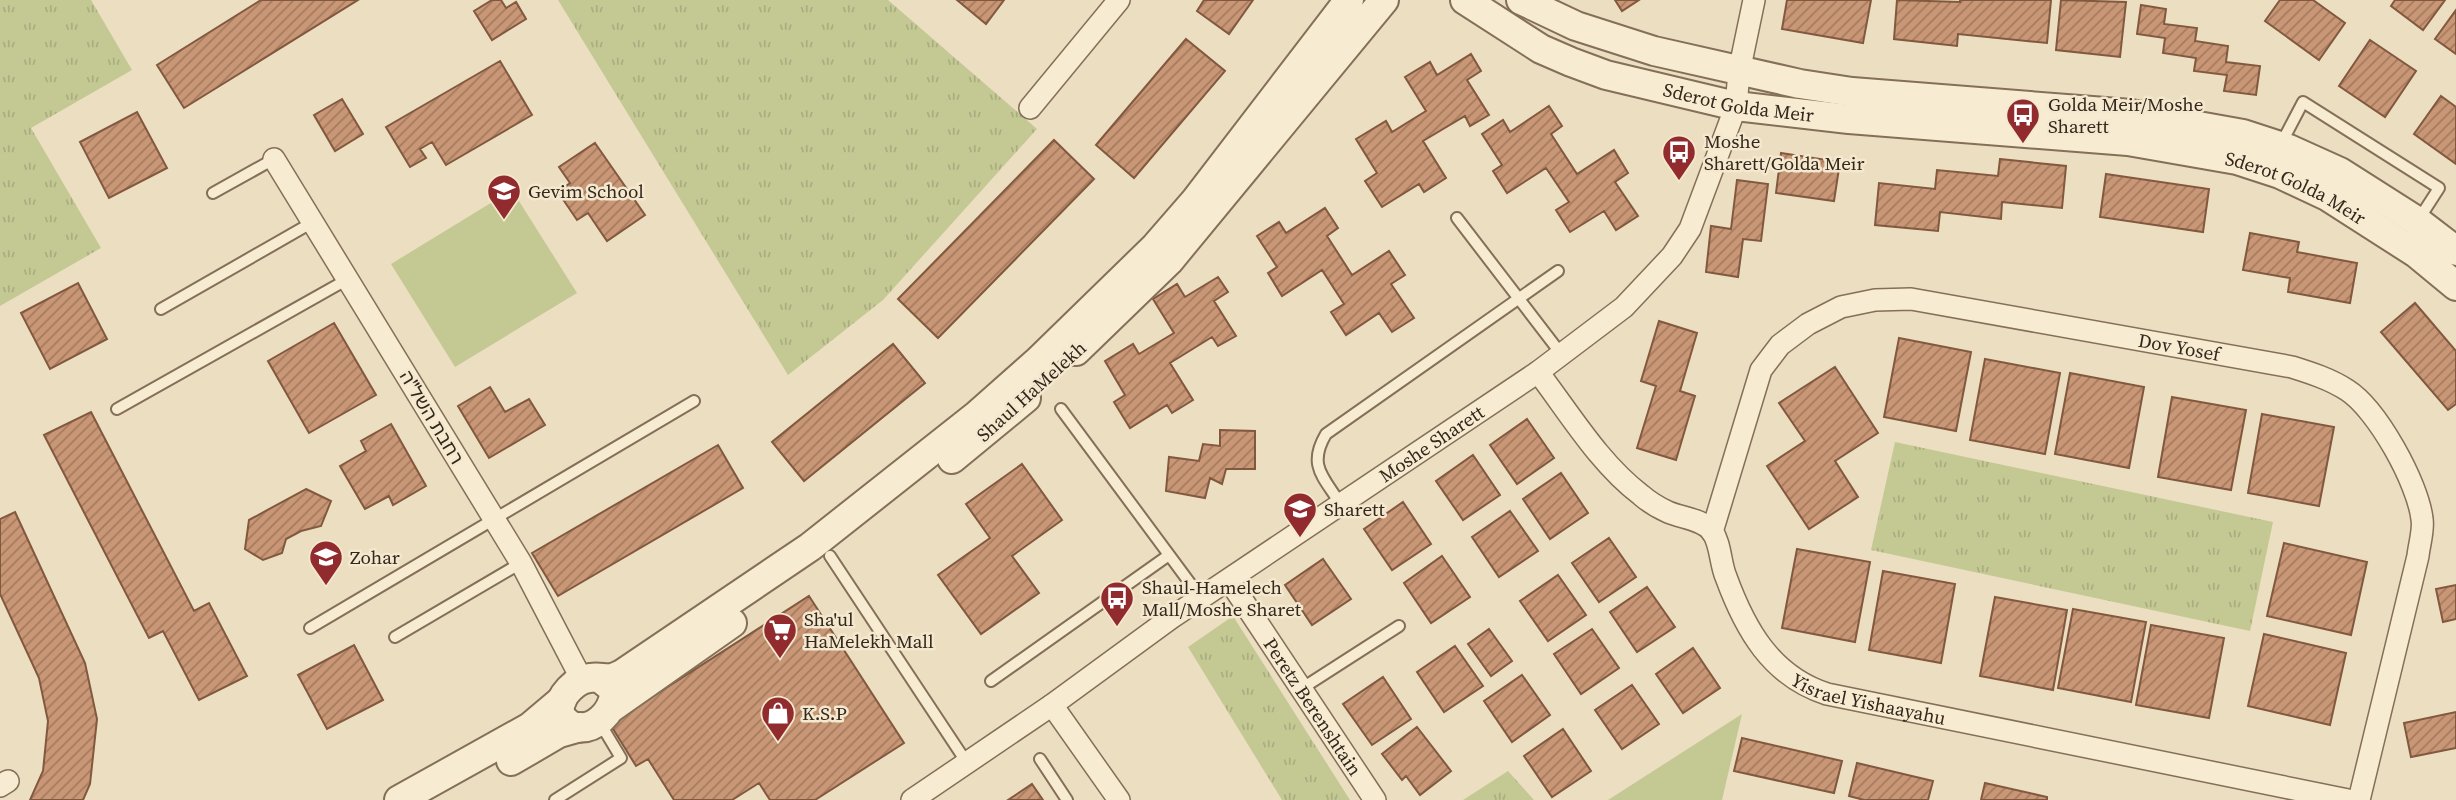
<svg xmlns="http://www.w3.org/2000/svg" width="2456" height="800" viewBox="0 0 2456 800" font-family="'Source Serif 4','Noto Sans Hebrew',serif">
<defs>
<pattern id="park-tufts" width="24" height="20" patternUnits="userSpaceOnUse" patternTransform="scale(1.75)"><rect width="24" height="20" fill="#c4c994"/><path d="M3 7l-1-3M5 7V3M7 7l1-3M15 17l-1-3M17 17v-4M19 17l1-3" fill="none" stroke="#a9ad7f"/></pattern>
<pattern id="building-hatch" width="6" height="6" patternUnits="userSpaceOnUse" patternTransform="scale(1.75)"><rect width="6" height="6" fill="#c99776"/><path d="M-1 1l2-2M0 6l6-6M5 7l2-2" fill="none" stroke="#a47b60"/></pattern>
</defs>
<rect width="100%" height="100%" fill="#ecdec0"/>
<path fill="#c4c994" d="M512,190L577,293L455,367L391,264Z
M1742,714L1722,800H1608Z"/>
<path fill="url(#park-tufts)" d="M0,0H91L132,70L31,128L101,248L0,306Z
M558,0H888L1037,129L883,300L788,375Z
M1895,442L2273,522L2250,631L1871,550Z
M1233,616L1350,800H1282L1188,647Z
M1508,771L1534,800H1463Z"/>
<path fill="url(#building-hatch)" stroke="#82583f" stroke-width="2" d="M261,0H358L184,108L157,65Z
M492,0H501L506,8L516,2L526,19L492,40L474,11Z
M957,0H1004L986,24Z
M1204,0H1253L1229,34L1197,11Z
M1615,0H1639L1622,11Z
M1787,0H1871L1863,43L1782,29Z
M1897,0L1960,2V0H2051L2047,43L1958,34L1957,46L1894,39Z
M2061,0L2126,2L2120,57L2056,50Z
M2280,0H2313L2345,23L2319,60L2265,21Z
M2395,0H2445L2423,30L2391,6Z
M2141,5L2166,9L2164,24L2197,28L2195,41L2228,46L2226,62L2260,66L2256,95L2224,91L2227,75L2194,71L2196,58L2163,53L2165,38L2137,34Z
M2456,10V54L2435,39Z
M1186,39L1225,71L1134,178L1096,145Z
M2370,40L2416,71L2385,117L2339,86Z
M1471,54L1481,71L1467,80L1489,115L1470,126L1465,116L1423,141L1446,178L1424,192L1419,184L1382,207L1365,181L1377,173L1356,139L1386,121L1392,132L1426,111L1405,77L1430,62L1437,75Z
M500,61L532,115L446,165L432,142L420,149L426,158L410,167L386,127Z
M2441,96L2456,107V164L2414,134Z
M342,99L363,134L335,151L314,115Z
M1549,106L1562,126L1551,134L1577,174L1614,150L1628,173L1615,182L1638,216L1616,230L1604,211L1570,232L1556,210L1569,202L1546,168L1507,193L1493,171L1502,165L1482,134L1503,120L1510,132Z
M137,112L167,168L109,198L80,142Z
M1054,140L1094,179L938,338L898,299Z
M595,143L645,215L607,241L588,213L577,220L558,192L570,183L559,167Z
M1781,153L1840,162L1834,201L1776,193Z
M2000,159L2066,166L2062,208L2002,202L2001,219L1940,212L1938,231L1875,225L1879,183L1935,189L1937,170L1998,176Z
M2106,174L2209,189L2203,232L2100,217Z
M1737,180L1768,184L1761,241L1743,239L1738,277L1706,272L1711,226L1731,229Z
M1325,208L1338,228L1327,236L1352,275L1389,251L1405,275L1391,284L1414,318L1392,332L1379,313L1346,335L1331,312L1344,304L1322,270L1282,296L1268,273L1277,267L1257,236L1279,222L1286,233Z
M2250,233L2299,242L2297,252L2357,263L2350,303L2288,292L2290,278L2243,270Z
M1218,277L1228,292L1214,301L1236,336L1218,346L1212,337L1170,363L1193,400L1172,413L1167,405L1130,428L1114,402L1125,395L1105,361L1133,344L1139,354L1174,333L1153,299L1177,284L1185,297Z
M78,283L107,339L50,369L21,313Z
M2415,303L2456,351V404L2448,410L2381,332Z
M1659,321L1697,333L1680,391L1695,396L1676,460L1637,448L1656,386L1641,381Z
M334,323L376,395L309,433L268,361Z
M1899,338L1971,352L1956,431L1884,417Z
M893,344L925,383L804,481L772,442Z
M1985,359L2060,373L2045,454L1970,440Z
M1835,367L1878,433L1835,461L1858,497L1809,529L1767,466L1805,441L1779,403Z
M2070,373L2144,387L2129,468L2055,454Z
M490,387L505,412L529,399L545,425L489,458L458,406Z
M2172,397L2246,410L2231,490L2158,477Z
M91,412L194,611L209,603L247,676L199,700L163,631L149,638L44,435Z
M2262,414L2334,427L2319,506L2248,493Z
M1527,419L1554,458L1517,484L1490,445Z
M391,424L426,486L393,505L389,496L365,509L340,466L366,451L361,441Z
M1220,430L1255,431V469H1226L1222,484L1210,478L1205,498L1166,491L1169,457L1199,461L1203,444L1220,446Z
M718,445L743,488L558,596L532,553Z
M1473,455L1500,495L1463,520L1436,481Z
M1022,464L1062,520L1012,556L1039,593L981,634L938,575L990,538L966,504Z
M1561,473L1588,513L1550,539L1523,499Z
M306,489L331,501L321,526L301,531L286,539L282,553L263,560L245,549L249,520Z
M1403,502L1431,544L1392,570L1364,529Z
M1510,511L1538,551L1499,577L1472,537Z
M15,512L85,663L97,719L90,784L83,800H30L43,771L48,721L39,678L0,594V519Z
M1609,538L1636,577L1599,602L1572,563Z
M2284,543L2367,562L2351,635L2267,616Z
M1797,549L1870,562L1855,642L1782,628Z
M1442,556L1470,597L1431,623L1404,583Z
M1323,559L1351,599L1312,625L1285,585Z
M1883,571L1955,584L1941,663L1869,650Z
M1558,575L1586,615L1548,641L1520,601Z
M2456,585V619L2443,622L2436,589Z
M1647,587L1675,627L1637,652L1610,612Z
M809,596L904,743L815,800H770L759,783L732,800H674L648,759L636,766L610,724Z
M1995,597L2067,610L2053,690L1980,676Z
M2073,609L2146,622L2131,702L2058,688Z
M2151,625L2224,638L2209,718L2136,705Z
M1489,629L1512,661L1491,676L1468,644Z
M1592,629L1619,668L1581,694L1554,654Z
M2264,634L2346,653L2330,725L2248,706Z
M354,645L383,700L327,729L298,675Z
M1455,646L1483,686L1444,712L1417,672Z
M1693,648L1720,688L1683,713L1656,674Z
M1522,675L1550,715L1512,742L1484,701Z
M1383,677L1411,719L1372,745L1343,704Z
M1632,685L1659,724L1622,749L1595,710Z
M2456,712V748L2411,757L2404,723Z
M1417,727L1451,771L1420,795L1406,776L1402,780L1382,754Z
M1563,729L1591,771L1552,797L1524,756Z
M1742,738L1842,761L1834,793L1734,771Z
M1857,763L1933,781L1928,800H1864L1849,796Z
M1985,783L2047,797V800H1981Z
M1032,784L1043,800H1008Z"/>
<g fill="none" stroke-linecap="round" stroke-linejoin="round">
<g stroke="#846f58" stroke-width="14">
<path id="service" d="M2281,144L2303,102L2439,188L2419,219
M213,193L274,159
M1457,218L1562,355
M161,309L313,222
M117,409L348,279
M1061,409L1201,598
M1341,505C1324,477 1307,466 1326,434L1558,271
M830,556L967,763
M310,628L694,401
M395,637L521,563
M991,681L1169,555
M1301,689L1399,626
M1040,759L1067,800
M555,800L621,758L600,723"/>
</g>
<g stroke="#846f58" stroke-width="24">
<g id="minor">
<path d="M1030,108L1119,0"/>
<path d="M274,159L521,563L582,680"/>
<path id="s1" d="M1538,372C1570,414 1599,463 1641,495C1649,502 1659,508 1668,512C1682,518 1702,519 1712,531C1721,544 1720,563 1726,577C1745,629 1771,676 1827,694L2348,800"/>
<path id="s2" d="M1712,532L1761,370L1780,345L1808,324L1841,307L1875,300L1911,299L2292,367C2311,373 2330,379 2347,390C2377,409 2418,483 2422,519C2424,530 2419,545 2418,556L2359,800"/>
<path id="s3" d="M1229,580L1375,800"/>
<path d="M1052,705L1119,800"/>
<path d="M0,786L8,781"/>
<path id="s4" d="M912,800L1052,705L1171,618L1538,372L1624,307L1672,256L1690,229L1736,106L1739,72L1754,0"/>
</g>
</g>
<g stroke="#846f58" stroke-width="32">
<g id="tertiary">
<path id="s5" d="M1465,0L1541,49L1571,62L1606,75L1736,106L1849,119L2128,141L2237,160L2280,174L2327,196L2416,253L2456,286"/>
<path d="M1521,0L1576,26L1654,51L1800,84L1852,92L2131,114L2243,134L2289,149L2340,172L2417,221L2456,251"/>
<path d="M1076,351L1169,261L1384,0"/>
<path d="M952,459L1026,398"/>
<path d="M601,679L611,687L614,695C612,712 595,731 575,727C569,725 561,719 560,712C558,696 576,679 590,678C604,676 608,682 622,674L810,547L977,415L1038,361L1155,247L1195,201L1349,0"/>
<path d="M611,708L732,623"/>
<path d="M511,761L559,733L580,727"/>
<path d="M399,800L530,727L562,700"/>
</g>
</g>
<use href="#service" stroke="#f7ebd2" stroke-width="10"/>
<use href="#minor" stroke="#f7ebd2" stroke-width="21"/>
<use href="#tertiary" stroke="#f7ebd2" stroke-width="28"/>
</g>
<defs>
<g id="bus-pin" transform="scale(1.75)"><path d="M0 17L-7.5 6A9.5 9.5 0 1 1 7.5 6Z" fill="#912b2e" stroke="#f4e8cf"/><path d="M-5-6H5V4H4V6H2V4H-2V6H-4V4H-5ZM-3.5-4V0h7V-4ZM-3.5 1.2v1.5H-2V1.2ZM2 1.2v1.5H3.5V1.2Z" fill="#fff"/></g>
<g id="school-pin" transform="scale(1.75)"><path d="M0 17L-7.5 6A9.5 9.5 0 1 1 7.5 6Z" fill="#912b2e" stroke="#f4e8cf"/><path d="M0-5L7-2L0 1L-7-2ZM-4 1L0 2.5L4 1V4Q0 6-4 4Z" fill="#fff"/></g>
<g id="supermarket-pin" transform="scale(1.75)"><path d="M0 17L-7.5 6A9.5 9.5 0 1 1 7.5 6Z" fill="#912b2e" stroke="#f4e8cf"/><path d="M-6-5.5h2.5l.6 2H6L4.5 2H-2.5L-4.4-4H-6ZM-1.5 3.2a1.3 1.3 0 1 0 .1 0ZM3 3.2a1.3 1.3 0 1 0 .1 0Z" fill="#fff"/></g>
<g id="shop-pin" transform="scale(1.75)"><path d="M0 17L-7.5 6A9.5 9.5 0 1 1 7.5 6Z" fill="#912b2e" stroke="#f4e8cf"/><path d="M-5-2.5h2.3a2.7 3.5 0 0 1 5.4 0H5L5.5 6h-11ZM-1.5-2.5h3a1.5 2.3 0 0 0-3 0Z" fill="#fff"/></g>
</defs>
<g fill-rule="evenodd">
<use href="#bus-pin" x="2023" y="115"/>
<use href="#bus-pin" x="1679" y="152"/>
<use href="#school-pin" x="504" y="191"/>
<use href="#school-pin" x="1300" y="509"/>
<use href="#school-pin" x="326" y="557"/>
<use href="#bus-pin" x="1117" y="598"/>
<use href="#supermarket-pin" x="780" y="630"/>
<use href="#shop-pin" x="778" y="713"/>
</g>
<g text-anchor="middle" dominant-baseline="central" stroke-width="5" stroke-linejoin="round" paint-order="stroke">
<g font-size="19" fill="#34271c" stroke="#f4e8cf">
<text stroke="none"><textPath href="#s5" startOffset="296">Sderot Golda Meir</textPath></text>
<text stroke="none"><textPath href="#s5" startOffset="863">Sderot Golda Meir</textPath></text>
<text stroke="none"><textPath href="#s2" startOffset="616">Dov Yosef</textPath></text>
<text transform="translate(1031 391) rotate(-42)">Shaul HaMelekh</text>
<text transform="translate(432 417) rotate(59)">רחבת השל"ה</text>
<text stroke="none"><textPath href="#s4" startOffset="630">Moshe Sharett</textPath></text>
<text stroke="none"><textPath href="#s1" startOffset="492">Yisrael Yishaayahu</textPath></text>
<text stroke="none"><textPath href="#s3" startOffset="152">Peretz Berenshtain</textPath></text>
</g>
<g font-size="19" fill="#34271c" stroke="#f4e8cf" text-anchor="start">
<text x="2048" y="104">Golda Meir/Moshe<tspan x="2048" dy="22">Sharett</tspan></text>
<text x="1704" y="141">Moshe<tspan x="1704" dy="22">Sharett/Golda Meir</tspan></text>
<text x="528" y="191">Gevim School</text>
<text x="1324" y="509">Sharett</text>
<text x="350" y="557">Zohar</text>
<text x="1142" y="587">Shaul-Hamelech<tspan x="1142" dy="22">Mall/Moshe Sharet</tspan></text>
<text x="804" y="619">Sha'ul<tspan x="804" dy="22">HaMelekh Mall</tspan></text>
<text x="802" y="713">K.S.P</text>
</g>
</g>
</svg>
